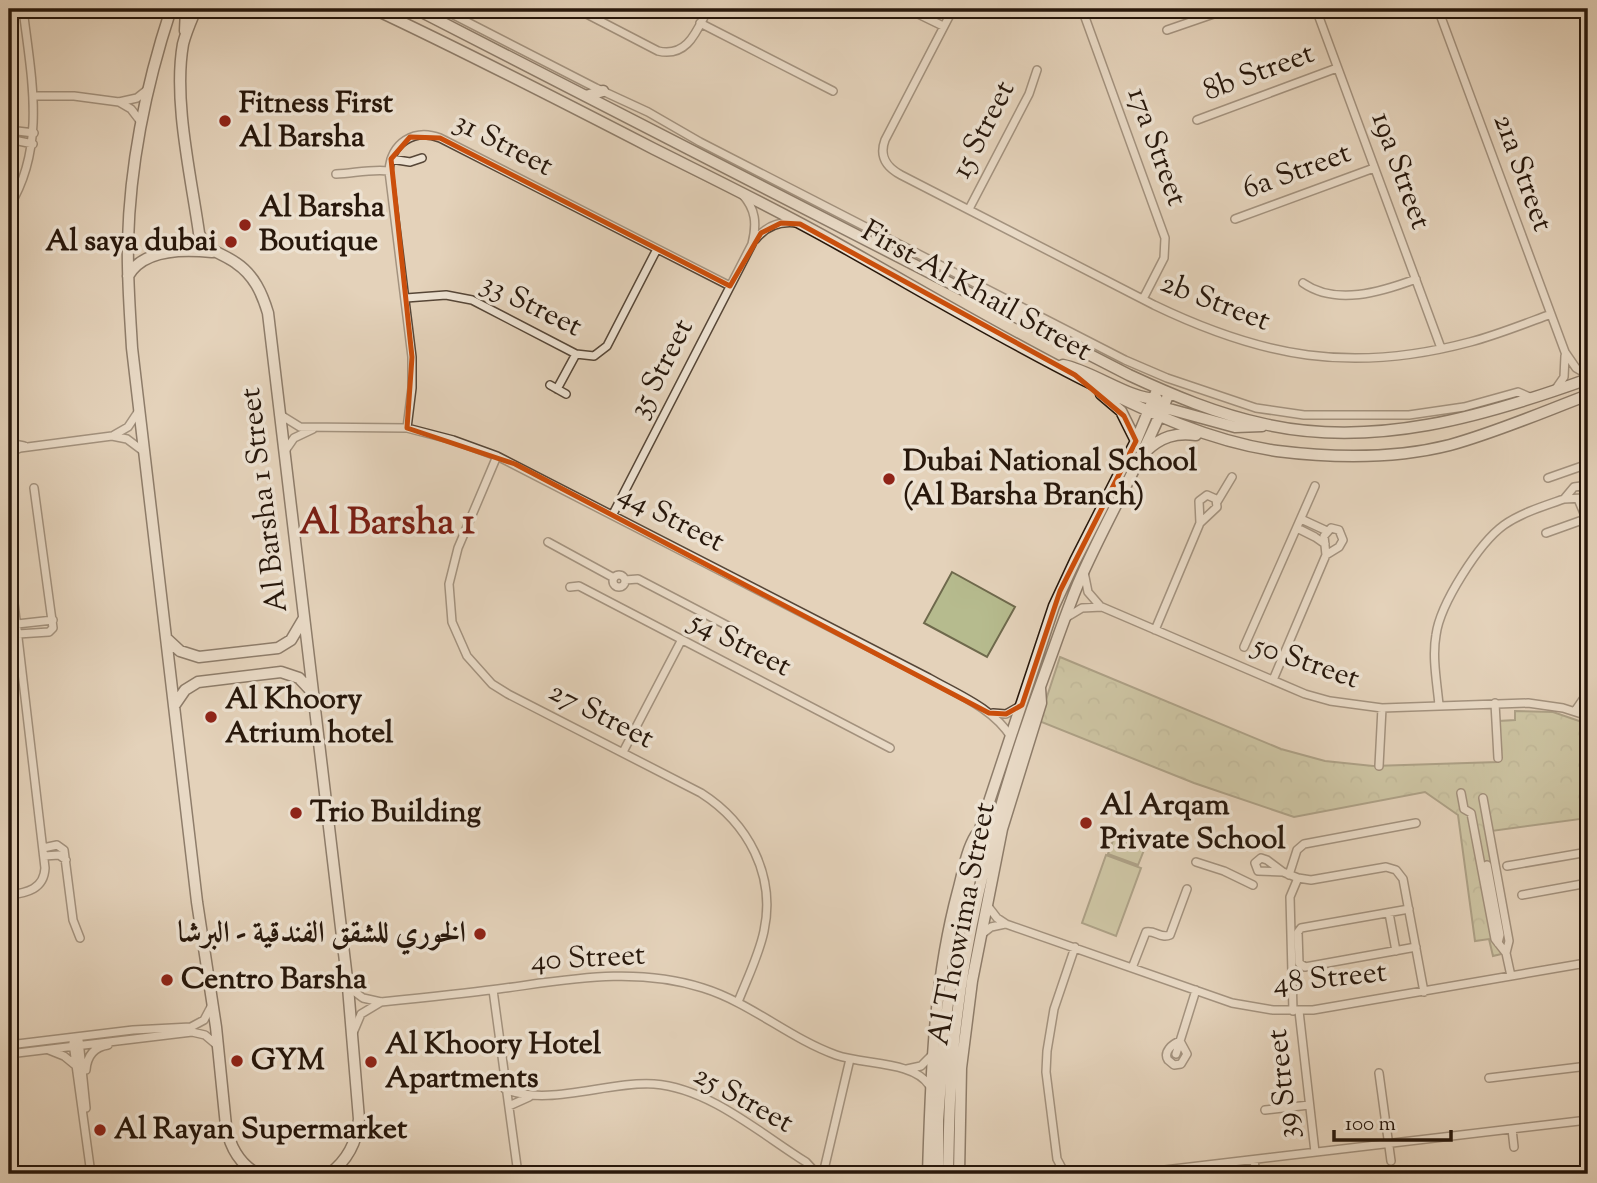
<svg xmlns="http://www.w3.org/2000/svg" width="1597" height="1183" viewBox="0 0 1597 1183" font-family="'Sorts Mill Goudy',Amiri,serif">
<defs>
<pattern id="park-crowns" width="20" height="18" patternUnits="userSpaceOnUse" patternTransform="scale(1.75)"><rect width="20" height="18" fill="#b6bb8e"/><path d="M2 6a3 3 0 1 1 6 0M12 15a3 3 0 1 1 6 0" fill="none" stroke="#9ca079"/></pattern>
</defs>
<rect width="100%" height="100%" fill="#e4d2ba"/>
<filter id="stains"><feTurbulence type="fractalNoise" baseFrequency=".00286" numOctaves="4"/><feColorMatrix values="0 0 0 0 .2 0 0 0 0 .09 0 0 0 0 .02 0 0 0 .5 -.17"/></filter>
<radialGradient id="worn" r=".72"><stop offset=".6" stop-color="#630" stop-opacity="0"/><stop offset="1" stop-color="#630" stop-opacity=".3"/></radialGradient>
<path fill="#b6bb8e" stroke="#6e694c" stroke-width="2" d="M952,572L1015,607L987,657L924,623Z
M1114,838L1144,850L1138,865L1108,854Z
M1106,855L1141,868L1116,936L1082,923Z"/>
<path fill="url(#park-crowns)" stroke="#6e694c" stroke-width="2" d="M1060,657L1281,749L1325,761L1373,766L1498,762L1499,721L1515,720V711L1553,712L1588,724V818L1491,831L1510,952L1493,956L1489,939L1475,941L1458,815L1425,792L1294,817L1194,783L1039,721Z"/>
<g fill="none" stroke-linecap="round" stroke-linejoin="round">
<g stroke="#564637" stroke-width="10">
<path id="street" d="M442,9L596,88L648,112L700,142L1125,360L1167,378L1256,408L1304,415H1409L1464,407L1518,392L1532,398
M577,9L658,51C688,58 697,30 708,9
M908,9L943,26
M953,9L885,140C879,156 886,167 901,175L1154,305C1262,357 1351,374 1470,342C1497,335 1524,324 1551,314
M1082,9L1165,238L1164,258L1143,299
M1316,9L1441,348
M1438,9L1565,352L1576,368L1588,375
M1587,9L1588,13
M700,23L833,91
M1167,30L1228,9
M33,96H74L119,102L137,98L147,90
M119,102L131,109L141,122
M1197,120L1337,68
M9,130L34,133
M9,139L33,144
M391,159L410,162L422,158
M336,174C355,173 371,169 389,171
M9,207C47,146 31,76 23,9
M969,209L1029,94L1037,70
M1235,219L1374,168
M755,240C765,227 779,221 796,223
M1303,283C1336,306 1381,292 1416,279
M406,298L446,295L472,300L576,354L594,356L607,346L657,249
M550,385L566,394
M557,389L576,354
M1555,390L1564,377L1565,356
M279,414L300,427L407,428L453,440L497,456L929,678C957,694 993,708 1011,737
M407,428L412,388V357L389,171C391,143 414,128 440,138L730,286
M114,435L128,427L138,412
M9,443L24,446
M285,451L294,438L313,429
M9,453L20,448L112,436L127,439L143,451
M497,456L458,548L449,584L452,622L467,656L492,684L508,694L701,793C748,823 776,875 764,931C759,955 747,979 738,1002
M1548,478L1588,464
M1581,486L1585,491L1583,498L1564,499L1574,487Z
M1207,495L1216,499L1217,507L1200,523L1199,501Z
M1578,499L1586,518
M1217,502L1232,477
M613,514L752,244C757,224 756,209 742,194
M1301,519L1327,531
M1297,528L1315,537L1325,544
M1331,528L1339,530L1343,540L1339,547L1326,555L1324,536Z
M1546,533L1588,518
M548,542L614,578
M9,561L45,868C44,889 27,893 9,895
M1084,572L1088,592L1101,607
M613 581a6 6 0 1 1 12 0a6 6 0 1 1-12 0Z
M625,580L638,579L730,627
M570,587L579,586L890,748
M1067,617L1082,608L1102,607L1305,694L1330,701L1382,708L1528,703L1563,708L1588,716
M17,624L53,620
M1155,630L1200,523
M18,634L49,632L53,628L34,488
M1244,647L1315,486
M1273,680L1326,555
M1495,703L1498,758
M1439,705C1437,683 1432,657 1436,635C1440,604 1479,543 1504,525C1521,513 1544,506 1564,499
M1575,711L1588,692
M993,713L1006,714L1020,706
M623,752L681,641
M1379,766L1382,708
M1461,793L1464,809L1471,813L1495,939L1506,953L1511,976
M1483,798L1509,941L1506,953
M43,848L57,845L64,850L73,920L80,938
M44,856L59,855L66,860
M1261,858L1267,860L1283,872L1258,871L1255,863Z
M1196,862L1224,871L1253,885
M1487,865L1500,935L1498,943
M1507,866L1588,852
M1283,872L1298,878L1311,880L1386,867L1396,870L1403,879L1424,992
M1289,875L1297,850L1304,844L1416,823
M1522,895L1588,883
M987,905L997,918L1006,924L1232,1003L1273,1010H1313L1586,963
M1409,909L1301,928L1298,932L1299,963L1305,967L1416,947
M1389,913L1396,951
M1588,919L1586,949L1588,990
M982,934L991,927L1005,924
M1132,968L1146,932C1155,930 1161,939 1170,935L1187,889
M348,987L363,998L381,1002C420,998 459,994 498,989C567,980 634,966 703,988C751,1003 789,1038 836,1055C864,1065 913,1061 929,1085
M493,990L518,1174
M1293,1011L1290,897L1298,878
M1299,1011L1315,1152
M353,1033L361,1014L381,1002
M79,1040L86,1108
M1180,1041L1187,1054L1181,1064L1174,1065L1168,1060C1163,1052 1172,1044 1180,1041Z
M73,1043L91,1174
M9,1045L133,1030L191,1027L204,1020L212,1005
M49,1050L64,1056L75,1065
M9,1054L192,1032L205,1035L218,1046
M1176,1054L1196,990
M907,1069L921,1066L931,1056
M86,1070C87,1056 94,1047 108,1045
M1379,1073L1391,1161
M1489,1078L1588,1066
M505,1089C548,1107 608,1081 654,1084C709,1088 761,1134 806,1162L817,1174
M509,1106L529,1097
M1265,1110L1309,1105
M1512,1129L1514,1147
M1254,1160L1256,1174
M823,1174L850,1059
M1065,1174L1057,1159L1046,1072L1047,1051L1054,1009L1075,947
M1131,1174L1588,1120"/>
</g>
<g stroke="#27170b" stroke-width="13">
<path id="secondary" d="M171,9C147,82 130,163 128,241C127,277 130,312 132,348L197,902L216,1027L226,1126C230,1147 239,1164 258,1174
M196,9C191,21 186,32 183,44C173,100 191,176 199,233C206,252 221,252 236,263C254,275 262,293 268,313L348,987L359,1119C357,1142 348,1160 329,1174
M374,9C468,53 561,101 654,149C716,180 778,210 838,244C922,291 1004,340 1090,383C1150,413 1209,441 1277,451C1333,458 1395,459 1450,445C1497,432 1543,412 1588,395
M416,9L1129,375C1172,395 1217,414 1264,424C1374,449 1485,416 1588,379
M185,31L186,9
M586,96L603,91
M128,276C143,249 184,249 212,252
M1013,302L1020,318
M1063,365C1093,371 1129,399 1157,399
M1101,394L1121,411L1136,441
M1158,406L1235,427L1262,426
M1146,451C1161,437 1176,432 1196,435
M166,638L180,651L199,657L278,648L291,640L304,618
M174,706L185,690L198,682L281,672L299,678L313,693
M928,1174C931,1079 933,984 958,891C963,873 966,851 976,835
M938,1174V1120L946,1017L953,967L979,832L1054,606L1075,561L1136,441L1158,388
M948,1174C949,1121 950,1068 957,1016C971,898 1004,784 1045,673C1056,643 1066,613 1078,584C1106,519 1143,459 1169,393
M959,1174L961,1068L972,981L1002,829L1041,703L1040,688"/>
</g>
<use href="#street" stroke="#ede2d2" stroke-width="7"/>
<use href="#secondary" stroke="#ede2d2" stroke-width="10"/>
</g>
<path d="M0 0H1597V1183H0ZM410,137L440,138L730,286L761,233L781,223L800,224L1075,375L1124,416L1136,441L1060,591L1022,705L1006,714L989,713L515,464L407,428L412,357L391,159Z" fill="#e4d2ba" fill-opacity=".55" fill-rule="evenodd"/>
<path fill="none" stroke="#cb4f0c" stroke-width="5" stroke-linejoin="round" d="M410,137L440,138L730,286L761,233L781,223L800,224L1075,375L1124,416L1136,441L1060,591L1022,705L1006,714L989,713L515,464L407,428L412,357L391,159Z"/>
<g fill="#8f2418" stroke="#ede2d2" stroke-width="2.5">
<circle cx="225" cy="121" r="7"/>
<circle cx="245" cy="225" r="7"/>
<circle cx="231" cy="242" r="7"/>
<circle cx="889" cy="479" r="7"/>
<circle cx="211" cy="717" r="7"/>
<circle cx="296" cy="813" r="7"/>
<circle cx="1086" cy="823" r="7"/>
<circle cx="480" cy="934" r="7"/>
<circle cx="167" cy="980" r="7"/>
<circle cx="237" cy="1061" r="7"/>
<circle cx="371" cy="1062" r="7"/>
<circle cx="100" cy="1130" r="7"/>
</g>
<g text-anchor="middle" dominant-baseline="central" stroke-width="7" stroke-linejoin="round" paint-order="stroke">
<g font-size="30" fill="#27170b" stroke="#ede2d2">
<text transform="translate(1259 73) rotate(-20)">8b Street</text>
<text transform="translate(984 130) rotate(-63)">15 Street</text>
<text transform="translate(503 145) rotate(27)">31 Street</text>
<text transform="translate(1156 147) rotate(70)">17a Street</text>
<text transform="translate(1400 171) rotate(70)">19a Street</text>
<text transform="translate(1297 172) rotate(-20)">6a Street</text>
<text transform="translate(1522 173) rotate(70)">21a Street</text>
<text transform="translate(976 292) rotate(29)">First Al Khail Street</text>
<text transform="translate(1215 303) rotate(21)">2b Street</text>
<text transform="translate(531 306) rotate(26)">33 Street</text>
<text transform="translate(662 369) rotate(-63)">35 Street</text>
<text transform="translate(265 500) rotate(-97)">Al Barsha 1 Street</text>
<text transform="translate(671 519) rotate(27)">44 Street</text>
<text transform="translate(740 645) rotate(27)">54 Street</text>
<text transform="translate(1306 663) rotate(19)">50 Street</text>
<text transform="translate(601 716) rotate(27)">27 Street</text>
<text transform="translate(963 924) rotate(-79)">Al Thowima Street</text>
<text transform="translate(588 959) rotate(-3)">40 Street</text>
<text transform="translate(1330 979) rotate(-6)">48 Street</text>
<text transform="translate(1284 1084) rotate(-96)">39 Street</text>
<text transform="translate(743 1100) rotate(29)">25 Street</text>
</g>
<g font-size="30" font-weight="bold" fill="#27170b" stroke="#ede2d2" text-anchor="start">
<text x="239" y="104">Fitness First<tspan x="239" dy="34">Al Barsha</tspan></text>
<text x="259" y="208">Al Barsha<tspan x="259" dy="34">Boutique</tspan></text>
<text x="217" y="242" text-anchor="end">Al saya dubai</text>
<text x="903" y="462">Dubai National School<tspan x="903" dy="34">(Al Barsha Branch)</tspan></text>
<text x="225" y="700">Al Khoory<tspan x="225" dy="34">Atrium hotel</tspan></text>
<text x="1100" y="806">Al Arqam<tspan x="1100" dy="34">Private School</tspan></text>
<text x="310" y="813">Trio Building</text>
<text x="466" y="934" text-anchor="end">الخوري للشقق الفندقية - البرشا</text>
<text x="181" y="980">Centro Barsha</text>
<text x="385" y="1045">Al Khoory Hotel<tspan x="385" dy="34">Apartments</tspan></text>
<text x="251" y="1061">GYM</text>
<text x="114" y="1130">Al Rayan Supermarket</text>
</g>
<g font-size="37" font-weight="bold" fill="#7a1f14" stroke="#ede2d2">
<text x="387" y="524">Al Barsha 1</text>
</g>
</g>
<rect width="1597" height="1183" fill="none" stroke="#e4d2ba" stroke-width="35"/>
<rect x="10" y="10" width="1576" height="1162" fill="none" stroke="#27170b" stroke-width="3.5"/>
<rect x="18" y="18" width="1562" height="1148" fill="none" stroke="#27170b" stroke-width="2"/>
<path d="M1334 1130v10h117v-10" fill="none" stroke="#27170b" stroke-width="3.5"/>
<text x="1345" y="1130" font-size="21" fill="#27170b" stroke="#ede2d2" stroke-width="5" paint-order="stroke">100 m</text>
<rect width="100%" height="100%" filter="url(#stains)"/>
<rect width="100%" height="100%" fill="url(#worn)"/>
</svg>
